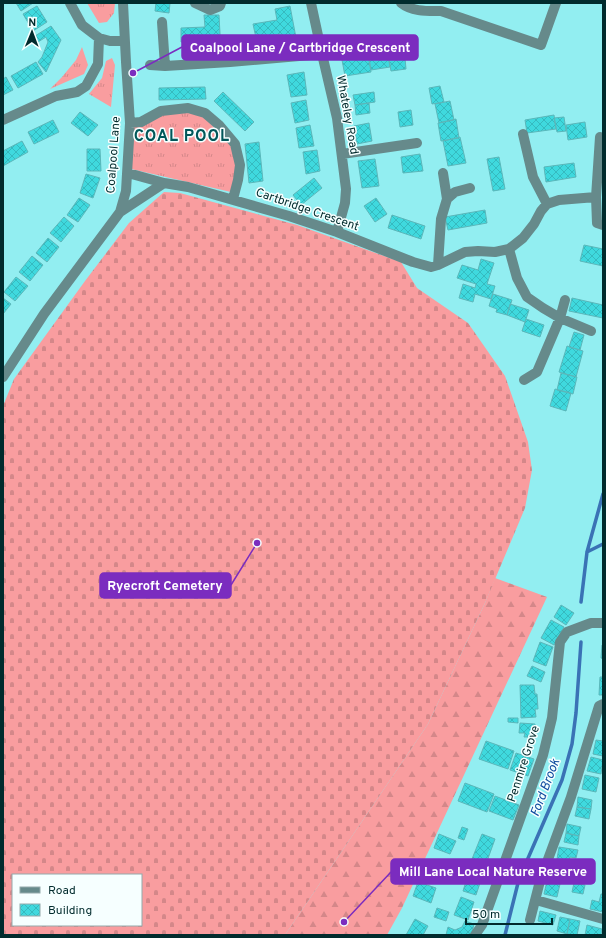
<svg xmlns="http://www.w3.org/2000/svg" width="606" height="938" viewBox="0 0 606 938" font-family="Overpass,sans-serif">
<defs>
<pattern id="grass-tufts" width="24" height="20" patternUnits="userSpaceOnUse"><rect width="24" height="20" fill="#f99d9f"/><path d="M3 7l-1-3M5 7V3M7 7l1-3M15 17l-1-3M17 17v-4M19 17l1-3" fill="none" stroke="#d48789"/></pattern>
<pattern id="forest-firs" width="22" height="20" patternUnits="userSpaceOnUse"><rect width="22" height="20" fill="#f99d9f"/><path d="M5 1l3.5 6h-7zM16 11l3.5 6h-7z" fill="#d48789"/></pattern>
<pattern id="cemetery-stones" width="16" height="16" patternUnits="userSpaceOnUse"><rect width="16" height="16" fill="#f99d9f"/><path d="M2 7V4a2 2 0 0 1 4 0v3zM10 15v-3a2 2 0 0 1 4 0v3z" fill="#d48789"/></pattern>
<pattern id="building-cross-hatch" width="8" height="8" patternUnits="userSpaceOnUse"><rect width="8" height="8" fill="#3fd9de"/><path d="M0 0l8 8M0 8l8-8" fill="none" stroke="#36babf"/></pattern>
</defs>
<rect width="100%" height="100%" fill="#92eef1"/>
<path fill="url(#grass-tufts)" d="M87,3H115L114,13L107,22L99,23Z
M82,47L88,65L84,74L50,89L62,77L76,60Z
M112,58L115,65L111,107L89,94L102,78L106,61Z
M187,112L203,116L232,146L237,165L231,192L131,169L133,127L163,114Z"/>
<path fill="url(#forest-firs)" d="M495,578L547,597L402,908L387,935H285L428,724L485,603Z"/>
<path fill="url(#cemetery-stones)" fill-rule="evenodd" d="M164,192L180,193L297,225L401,262L417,288L468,323L505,376L528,442L532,470L525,508L485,603L428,724L285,935H3V406L14,379L85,281L129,223ZM13,875H141V925H13Z"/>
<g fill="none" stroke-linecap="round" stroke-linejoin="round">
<path stroke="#3a72b5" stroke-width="3.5" d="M587,552L603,544
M581,602L587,552L603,494
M505,935L519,879L562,780L572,744L576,713L581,642"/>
</g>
<path fill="url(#building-cross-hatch)" stroke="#5bb7ba" d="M16,3H33L21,11Z
M156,3H170L169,13L155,11Z
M37,6L47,22L33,31L23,14Z
M290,6L297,43L283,46L280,34L256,38L253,24L277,20L275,9Z
M204,15H219L221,53L207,54L206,41L181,42V28L205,27Z
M51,26L61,40L46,72L38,62L42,57L48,42L46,37L38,42L35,36Z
M368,55L371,72L345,76L342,60Z
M388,55L390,67L371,70L369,58Z
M405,58L406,69L391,71L389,60Z
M36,62L43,74L18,88L11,76Z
M304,72L307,95L291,97L287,75Z
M6,77L13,90L3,95V79Z
M440,86L444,102L432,104L429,88Z
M205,87L206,99L159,100V88Z
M223,92L254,122L245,131L214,101Z
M374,92L375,102L355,105L353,95Z
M306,100L309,120L295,123L291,103Z
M450,101L454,120L439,123L435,104Z
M369,103L370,113L356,115L355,105Z
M411,110L413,125L400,127L398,112Z
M80,112L98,125L88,136L71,123Z
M554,115L556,129L527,133L525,120Z
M564,117L566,131L557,132L554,118Z
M456,119L459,138L441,141L438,123Z
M53,120L59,132L34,144L28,132Z
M585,122L587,137L568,140L566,125Z
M369,123L372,141L357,144L354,126Z
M310,125L314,146L299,148L296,128Z
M460,137L466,163L448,166L443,141Z
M22,141L28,152L3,166V151Z
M259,142L263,181L249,183L245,144Z
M87,149H100L101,171H87Z
M317,150L320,171L306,174L303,152Z
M420,154L423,171L403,173L401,157Z
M499,157L505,189L493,191L487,159Z
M375,159L379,186L362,188L358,161Z
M574,163L576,177L546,182L544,167Z
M86,174L100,178L93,198L80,193Z
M314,178L322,188L301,205L293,195Z
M79,198L90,205L78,222L67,215Z
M376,198L387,214L375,222L364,206Z
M485,210L487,223L448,230L445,217Z
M392,215L425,226L421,239L388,228Z
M64,217L74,226L61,242L50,233Z
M48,238L59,247L47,262L36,253Z
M584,245L603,249V266L580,261Z
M32,256L43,265L30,281L19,272Z
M481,259L494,263L487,284L495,286L491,299L475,294L473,302L459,298L463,284L475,288L476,284L457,278L462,265L478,270Z
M16,277L28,286L15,301L4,292Z
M493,294L512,300L507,315L496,312L497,309L489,306Z
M3,298L11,304L3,314Z
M572,298L603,305V318L569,311Z
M510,304L529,310L525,322L507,315Z
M526,319L544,325L540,337L522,331Z
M574,332L584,335L580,350L569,347Z
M567,346L583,351L576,377L559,372Z
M561,373L577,377L573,394L557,390Z
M555,389L571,393L566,411L550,406Z
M561,605L574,613L566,625L554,617Z
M551,620L564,627L554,645L541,638Z
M540,642L553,647L546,666L533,661Z
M602,645H603V659L601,658Z
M532,666L545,672L541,682L527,676Z
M600,677H603V695H599Z
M520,685H534L535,694H537L538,709H535L536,717L521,718Z
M508,718H518V723L508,722Z
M520,723L535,724V737H524L525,733H519Z
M596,740L603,741V756L593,754Z
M486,741L514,751L508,769L479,759Z
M516,753L525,756L519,773L510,770Z
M525,756L534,759L528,776L519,773Z
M591,757L603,760L601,774L587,771Z
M585,775L599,778L596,792L582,789Z
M465,783L494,794L487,812L458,801Z
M495,796L519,805L513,820L489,811Z
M578,797L592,800L591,809L577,807Z
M577,807L591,809L589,819L575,816Z
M567,824L581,827L579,836L566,833Z
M462,827L468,829L464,840L458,838Z
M566,833L579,836L578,845L564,842Z
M439,834L456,841L450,854L434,848Z
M482,834L495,839L486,864L472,859Z
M559,847L578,850L576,858L570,857L569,861L557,859Z
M468,875L481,880L476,895L463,891Z
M547,881L560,884L557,897L544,894Z
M418,882L436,888L431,903L413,896Z
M574,883L585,885L583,894L572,892Z
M601,894H603V912L590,909L592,900L599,902Z
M461,897L474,902L468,920L454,915Z
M437,908L449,912L446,921L434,917Z
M540,911L556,915L553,925L538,921Z
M560,917L570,919L567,934L557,931Z
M415,919L428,926L423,935H406Z
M570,919L580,921L577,935L567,934Z
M465,921L474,924L472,933L468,935H446L448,927L455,930L462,927Z
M587,925L602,929L601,935H585Z"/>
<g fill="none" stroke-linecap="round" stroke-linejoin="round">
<path stroke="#668a8b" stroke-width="10" d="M70,3L82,25L99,38L110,41H124
M195,3L210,10L220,6L221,3
M311,3L322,54L337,118L346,189L345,203L337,232
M401,3C412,12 428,11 441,11L541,45L556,3
M162,22L165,66
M150,65L165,66L230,62L322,54L353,40L367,42
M3,120L56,96L77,92L86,86L98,64L99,38
M130,123L141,122L161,111L188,108L205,113L219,125L235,144L240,165L238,180L233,199
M523,134L533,177L547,204
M600,137L596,197L597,223L603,225
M342,154L417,143
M128,173L164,183L188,187L289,216L337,232L413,262L431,267L438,265L465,252L478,251L495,252L509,249L523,238L534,224L541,211L547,204L559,200L596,197
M443,173L447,199
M120,212L164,183
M509,249L517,278L527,297L543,308L560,318L591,331
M438,265L441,219L447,199L455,192L470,188
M3,377L44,314L120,212L126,191L130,123L126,62L123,3
M524,380L537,372L560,318L565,300
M536,900L603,919
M530,920L540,881L571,797L599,706L603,704
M475,935L482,925L543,755L552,718L560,642L567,632L591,623H603"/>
</g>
<g text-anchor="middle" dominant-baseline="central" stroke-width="3" stroke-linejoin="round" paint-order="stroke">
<g font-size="12" fill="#012b2d" stroke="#f6ffff">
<text transform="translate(347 115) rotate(80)">Whateley Road</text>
<text transform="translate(114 155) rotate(-86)">Coalpool Lane</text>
<text transform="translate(307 210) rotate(19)">Cartbridge Crescent</text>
<text transform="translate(524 764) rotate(-72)">Penmire Grove</text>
</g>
<g font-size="13" font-style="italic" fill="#114da0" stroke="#f6ffff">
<text transform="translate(546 788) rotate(-69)">Ford Brook</text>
</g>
<g font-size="16" font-weight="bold" letter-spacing="1" fill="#01575a" stroke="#f6ffff">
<text x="182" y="137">COAL POOL</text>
</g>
</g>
<path fill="none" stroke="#7b2cbf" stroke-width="1.5" d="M133 73L182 47M257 543L231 585M344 922L391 872"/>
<g fill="#7b2cbf" stroke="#f6ffff" stroke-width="1.5">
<circle cx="133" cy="73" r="4"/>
<circle cx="257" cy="543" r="4"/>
<circle cx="344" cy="922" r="4"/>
</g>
<g fill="#7b2cbf" stroke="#7b2cbf" stroke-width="1.5">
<rect x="182" y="35" width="236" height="25" rx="4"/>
<rect x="100" y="573" width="131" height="25" rx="4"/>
<rect x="391" y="859" width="204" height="25" rx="4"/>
</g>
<g font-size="13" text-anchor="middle" font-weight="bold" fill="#fff">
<text x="300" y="52">Coalpool Lane / Cartbridge Crescent</text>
<text x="165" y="590">Ryecroft Cemetery</text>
<text x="493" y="876">Mill Lane Local Nature Reserve</text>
</g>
<rect width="606" height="938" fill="none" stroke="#012b2d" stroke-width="8"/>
<rect x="12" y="874" width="130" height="52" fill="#f6ffff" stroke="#94aaab"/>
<rect x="20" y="887" width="20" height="6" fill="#668a8b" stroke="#94aaab"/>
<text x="48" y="894" font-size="12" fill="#012b2d">Road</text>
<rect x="20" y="904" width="20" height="12" fill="url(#building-cross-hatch)" stroke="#94aaab"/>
<text x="48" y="914" font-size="12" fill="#012b2d">Building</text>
<g transform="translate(32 32) rotate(1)" stroke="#f6ffff" stroke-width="3" paint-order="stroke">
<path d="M0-3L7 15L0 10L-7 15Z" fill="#012b2d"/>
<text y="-6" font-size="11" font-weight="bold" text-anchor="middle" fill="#012b2d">N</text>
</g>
<path d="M466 918v6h86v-6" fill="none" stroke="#012b2d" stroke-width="2"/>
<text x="472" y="918" font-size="12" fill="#012b2d" stroke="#f6ffff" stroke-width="3" paint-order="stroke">50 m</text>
</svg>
